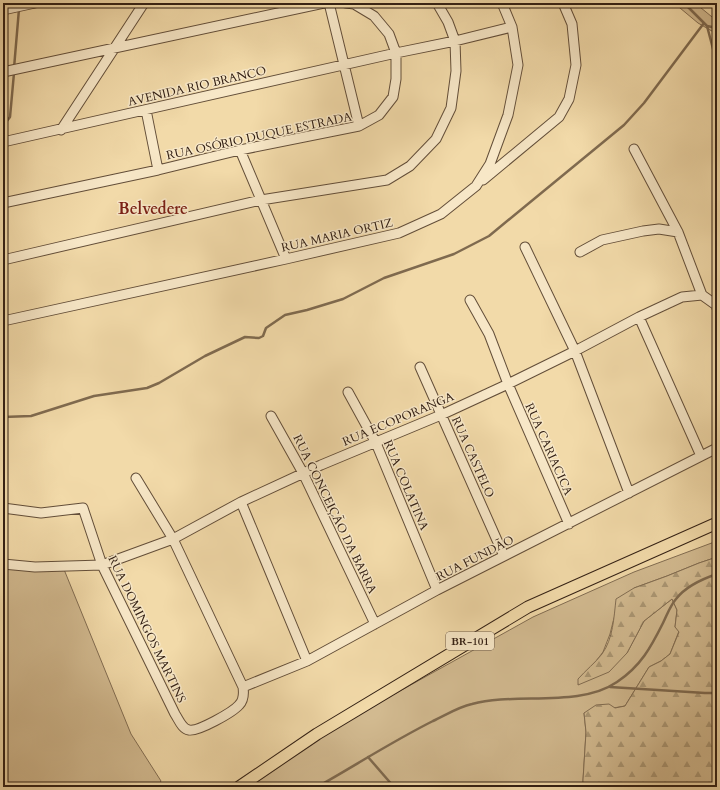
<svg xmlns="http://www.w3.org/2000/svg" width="720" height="790" viewBox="0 0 720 790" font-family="Cardo,serif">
<defs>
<pattern id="forest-firs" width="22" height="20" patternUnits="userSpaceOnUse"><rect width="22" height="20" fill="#d2ba90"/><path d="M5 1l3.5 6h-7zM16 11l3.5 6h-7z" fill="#ab9774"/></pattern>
</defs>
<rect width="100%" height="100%" fill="#f2daa9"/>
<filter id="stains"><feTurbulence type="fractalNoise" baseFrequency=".005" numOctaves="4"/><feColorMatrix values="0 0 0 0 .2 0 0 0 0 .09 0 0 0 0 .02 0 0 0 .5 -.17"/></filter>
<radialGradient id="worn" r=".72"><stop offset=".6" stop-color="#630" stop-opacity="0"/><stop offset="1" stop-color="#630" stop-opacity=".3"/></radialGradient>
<path fill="#d2ba90" stroke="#826d52" d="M674,3H695L717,21V34L698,23Z
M717,541V557L699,563L667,576L634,588L614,618L610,634L603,652L593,665L579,679L627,653L644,621L672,599L677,610L675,627L679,631L670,654L661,661L649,667L625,706L584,713L586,732L583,780V787H248L295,753L389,697L533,617L634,572Z
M3,561L63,567L131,734L161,781L157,787H3Z"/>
<path fill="url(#forest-firs)" stroke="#826d52" d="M717,557V787H583V780L586,732L584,713L596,705L609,704L615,708L625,706L649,667L661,661L670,654L679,632L675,627L677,610L672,599L644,621L627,653L609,672L578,685V679C586,670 595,663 602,654C613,639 614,617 616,599L634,588L667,576L699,563Z"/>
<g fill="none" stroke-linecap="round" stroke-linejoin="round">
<path stroke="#7f6a4f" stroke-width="2.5" d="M684,3L707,26L717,28
M707,26L717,64
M14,68L19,9
M3,126L10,117L14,73
M3,417L31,416L94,396L147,388L159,383L205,356L245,337L259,338L263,336L266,328L285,315L307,310L343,299L384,278L454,254L489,236L624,125L644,103L704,23
M610,687L705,693H717
M368,757L394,787
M317,787C356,765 393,741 433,721C446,715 458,707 472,704C516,692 579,708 617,682C641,666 651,647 663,623C667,615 670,606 676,599C686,586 702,579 717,574"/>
<g stroke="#634e39" stroke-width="11">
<path id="minor" d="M329,3L359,126
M3,10L35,3
M3,72L324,3
M146,110L158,170
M61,130L144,3
M3,142L396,53L455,41L512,27
M634,149L678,232L702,295L716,305L717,308
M240,150L286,259
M483,180L559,117L569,99L576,65L572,24L563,3
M3,203L158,170L240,150L359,126L379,115L393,97L396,79V53L389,34L374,16L354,4L346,3
M525,247L575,351L629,493
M580,252L602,240L643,231L659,229L678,232
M3,260L261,200L387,180L410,166L436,139L451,108L456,71L455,41L448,22L437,3
M470,300L489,334L508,384L569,524
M639,317L701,456
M3,321L286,259L399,233L441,214L476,186L490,164L508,115L518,65L512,27L502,3
M420,367L504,556
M348,392L376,443L437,590
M271,416L303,473L375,624
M241,502L307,661
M3,508L41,513L83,508L102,565L175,714C179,720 182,729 189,730C198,732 233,712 239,705C244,700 244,694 243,687L173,539L136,478
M3,564L35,567L102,565L173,539L241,502L321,465L441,415L508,384L575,351L639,317L682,297L702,295
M243,687L307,661L437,590L717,448"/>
</g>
<g stroke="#332014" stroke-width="13">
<path id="major" d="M239,787L317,734L528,607L717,523"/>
</g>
<use href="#minor" stroke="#f7e7c7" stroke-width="9"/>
<use href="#major" stroke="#f2daa9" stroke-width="11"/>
</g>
<g text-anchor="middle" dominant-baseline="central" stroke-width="3" stroke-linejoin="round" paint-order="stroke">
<rect fill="#f7e7c7" stroke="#6e5c4a" stroke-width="1" x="446" y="632" width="48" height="18" rx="3"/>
<g font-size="11" font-weight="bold" fill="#332014">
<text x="470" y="641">BR-101</text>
</g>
<g font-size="12" fill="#332014" stroke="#f7e7c7">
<text transform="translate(197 86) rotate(-13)">AVENIDA RIO BRANCO</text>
<text transform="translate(259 136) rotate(-12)">RUA OSÓRIO DUQUE ESTRADA</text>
<text transform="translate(337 235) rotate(-13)">RUA MARIA ORTIZ</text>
<text transform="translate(398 419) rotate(-23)">RUA ECOPORANGA</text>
<text transform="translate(549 449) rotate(66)">RUA CARIACICA</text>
<text transform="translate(473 457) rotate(66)">RUA CASTELO</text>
<text transform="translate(406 485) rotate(67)">RUA COLATINA</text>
<text transform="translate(335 514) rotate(64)">RUA CONCEIÇÃO DA BARRA</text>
<text transform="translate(475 558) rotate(-27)">RUA FUNDÃO</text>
<text transform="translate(147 629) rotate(64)">RUA DOMINGOS MARTINS</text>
</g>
<g font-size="16" font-weight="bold" fill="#7a1f14" stroke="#f7e7c7">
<text x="153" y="209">Belvedere</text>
</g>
</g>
<rect width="720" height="790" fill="none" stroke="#f2daa9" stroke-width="16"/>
<rect x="4" y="4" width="712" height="782" fill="none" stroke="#332014" stroke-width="2"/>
<rect x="8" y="8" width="704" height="774" fill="none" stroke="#332014"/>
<rect width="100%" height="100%" filter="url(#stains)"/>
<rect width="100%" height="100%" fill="url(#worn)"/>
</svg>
